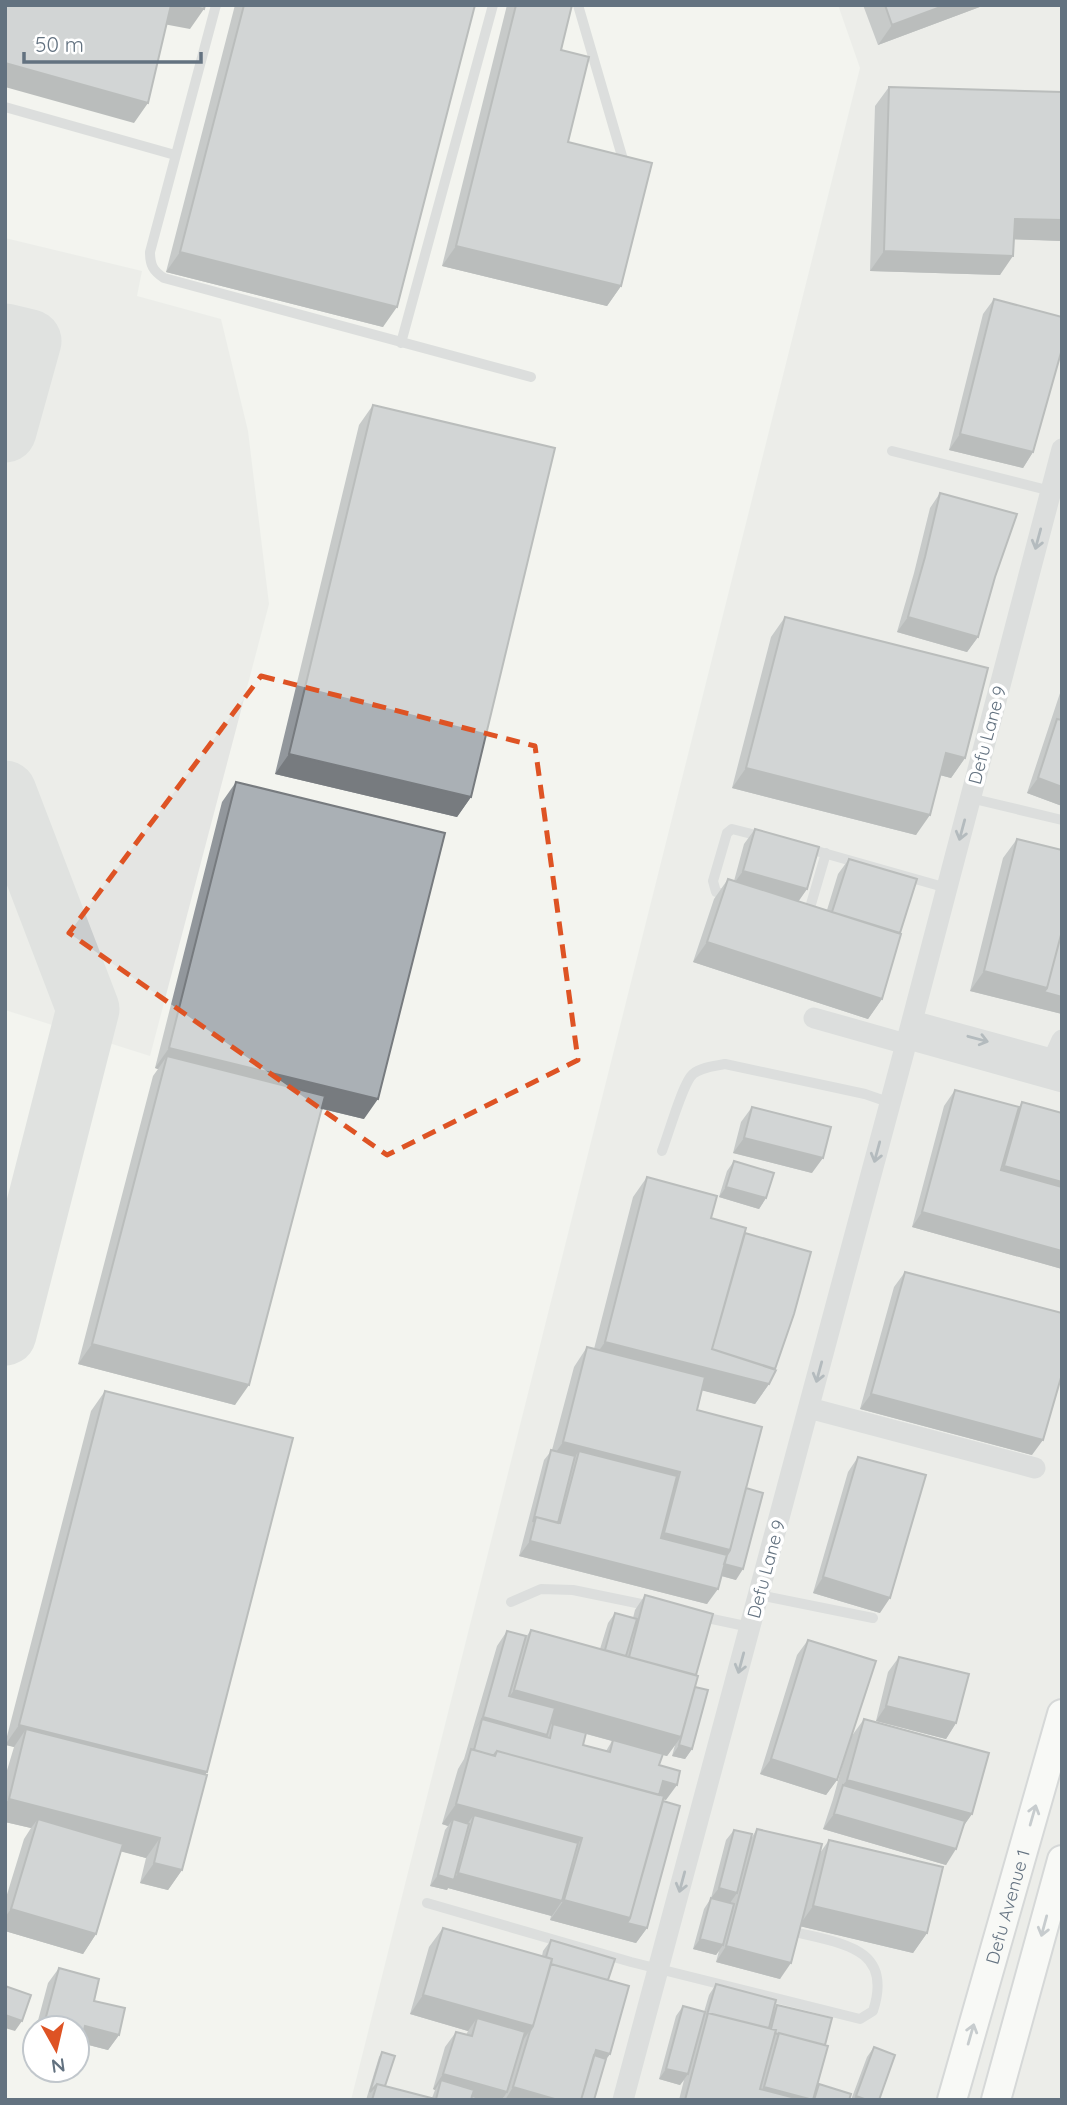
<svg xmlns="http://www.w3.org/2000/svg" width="1067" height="2105" viewBox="0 0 1067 2105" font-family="Quicksand,sans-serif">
<rect width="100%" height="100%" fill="#f3f4ef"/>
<path fill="#e4e5e3" d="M838,5H1062V2100H351L860,68Z
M5,238L142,271L137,296L221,319L248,431L269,604L150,1056L5,1010Z"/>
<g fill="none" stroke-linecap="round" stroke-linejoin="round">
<path stroke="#cacdce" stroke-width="63" d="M5,335L30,341L5,431
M5,792L88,1009L5,1334"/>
<g stroke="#b3b7bc" stroke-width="32">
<g id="secondary">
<path id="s1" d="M952,2100L1062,1714"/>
<path d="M996,2100L1062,1860"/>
</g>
</g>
<path stroke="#c1c4c7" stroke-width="10" d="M216,5L150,252C150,265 153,271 164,278L531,377
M578,5L624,163
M5,107L175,155
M401,343L493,5
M892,451L1051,491
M970,798L1062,820
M806,848L947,888
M732,896L716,892L713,881L727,833L732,829L763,837
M804,915L809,911L826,853
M662,1151C668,1136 683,1082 693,1074C701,1067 716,1066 725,1064L865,1094L891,1103
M759,1595L873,1618
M511,1602L541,1589L573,1590L651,1606
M698,1616L750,1627
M427,1903L631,1962L860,2019L873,2011C893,1950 846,1944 799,1933"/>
<path stroke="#c1c4c7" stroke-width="21" d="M814,1018L906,1044
M912,1021L1062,1062
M908,1039L1062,1082
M1053,1060L1062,1040
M809,1408L1035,1468
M623,2100L906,1044L1062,449"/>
<use href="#secondary" stroke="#fff" stroke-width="28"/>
</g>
<path fill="#92979c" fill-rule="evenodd" d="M235,5H475L383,327L166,272Z
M507,5H572L561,50L568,142L621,286L607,306L442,266Z
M863,5H985L878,45Z
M889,87L1062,241L1014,239L1000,275L870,271L875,106Z
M994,299L1033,452L1023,468L949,450L983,314Z
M373,405L471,797L457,817L275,774L359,425Z
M940,493L995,577L978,637L967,652L897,632L914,573L930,508Z
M785,617L965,758L951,778L940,775L916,835L732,788L771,637Z
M1062,687V806L1027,793Z
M236,782L364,1119L322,1109L235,1405L78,1364L153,1076L158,1069L155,1068L222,802Z
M755,829L807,889L798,901L827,910L838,874L849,859L900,933L882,999L868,1019L693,962L714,899L728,879L734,881L744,844Z
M1017,839L1062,850V1014L970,991L1003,858Z
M955,1090L1019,1107L1022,1102L1062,1269L912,1227L944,1106Z
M752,1107L812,1173L733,1153L741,1122Z
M734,1161L766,1198L759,1209L719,1197L727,1171Z
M647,1177L711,1218L745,1233L769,1384L755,1404L702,1390L697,1410L746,1488L736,1580L721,1576L707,1604L519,1556L544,1460L552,1450L574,1367L587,1347L594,1349L633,1197Z
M905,1272L1032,1455L860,1409L894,1287Z
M105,1391L206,1774L182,1870L168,1890L140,1883L146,1858L121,1851L96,1934L83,1954L5,1931V1901L24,1839L31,1828L5,1822V1777L14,1747L5,1744L91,1411Z
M858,1457L880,1613L813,1593L848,1472Z
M645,1595L696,1675L694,1689L692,1749L685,1759L672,1756L675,1745L667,1756L663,1755L659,1765L666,1800L663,1799L647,1928L636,1943L550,1920L551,1916L448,1888L447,1890L430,1886L445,1830L448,1826L442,1824L458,1769L464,1759L497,1646L507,1631L526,1637L531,1630L600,1649L608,1623L615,1613L633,1618L635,1610ZM586,1734L612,1741L606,1751L583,1745Z
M808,1640L851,1737L864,1719L972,1814L963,1826L946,1865L823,1829L833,1799L846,1752L837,1780L826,1795L760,1774L797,1655Z
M899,1657L956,1723L946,1739L876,1721L888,1672Z
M757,1829L820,1853L829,1840L927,1933L913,1953L800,1926L780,1979L716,1962L719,1951L716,1955L693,1949L704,1909L711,1898L726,1840L734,1830L752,1837Z
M443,1928L542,1956L543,1951L551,1940L608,1980L610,2054L606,2059L594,2100H503L504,2096L502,2100H366L379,2057L382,2052L385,2086L432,2098L435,2090L433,2089L445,2047L456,2032L466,2035L468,2031L410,2014L429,1947Z
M59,1968L94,2001L119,2035L108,2050L81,2043L77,2054V2028H36L48,1983Z
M716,1984L774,2010L777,2005L825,2045L817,2087L819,2084L849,2100H679L684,2080L680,2085L659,2079L676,2016L683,2006L704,2012L709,1995Z
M35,2034V2058L29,2057Z
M874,2047L879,2100H851L867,2057Z"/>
<path fill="#777b7f" d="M170,5H186L204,9L190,29L158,23Z
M946,5H985L878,45L892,25Z
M5,63L148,103L134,123L5,87Z
M1015,219L1062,220V241L1001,239Z
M456,246L621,286L607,306L442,266Z
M884,251L1013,256L1000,275L870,271Z
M180,252L397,307L383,327L166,272Z
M960,434L1033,452L1023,468L949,450Z
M908,617L978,637L967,652L897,632Z
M946,753L965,758L951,778L932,773Z
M289,754L471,797L457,817L275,774Z
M746,768L930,815L916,835L732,788Z
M1038,778L1062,787V806L1027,793Z
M743,871L807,889L796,905L732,886Z
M707,942L882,999L868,1019L693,962Z
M984,971L1047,988L1062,997V1014L970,991Z
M169,1048L378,1099L364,1119L164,1070L167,1056L158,1069L155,1068Z
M744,1138L823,1158L812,1173L733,1153Z
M1004,1166L1062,1182V1205L990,1185Z
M726,1187L766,1198L759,1209L719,1197Z
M922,1212L1062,1251V1269L912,1227Z
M605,1342L769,1384L755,1404L591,1362Z
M92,1344L249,1385L235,1405L78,1364Z
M871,1394L1043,1440L1032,1455L860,1409Z
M563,1442L680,1472L666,1492L579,1451L568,1467L549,1462Z
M664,1533L730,1550L716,1570L650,1553Z
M530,1541L718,1589L707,1604L519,1556Z
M722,1564L743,1569L736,1580L715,1574Z
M823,1577L890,1598L880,1613L813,1593Z
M514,1690L681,1737L667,1756L500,1710Z
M886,1706L956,1723L946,1739L876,1721Z
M483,1717L547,1735L537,1750L482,1719L472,1733Z
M19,1725L207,1772L193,1792L26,1729L14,1747L5,1745Z
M679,1745L692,1749L685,1759L672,1756Z
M771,1759L837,1780L826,1795L760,1774Z
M847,1780L972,1814L958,1834L842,1786Z
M663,1781L677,1785L666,1800L652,1796Z
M9,1799L160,1838L146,1858L35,1829L38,1819L31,1828L5,1822V1804Z
M456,1804L582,1838L568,1858L474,1815L463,1830L453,1819L448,1826L442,1824Z
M834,1814L956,1849L946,1865L823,1829Z
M154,1863L182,1870L168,1890L140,1883Z
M458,1873L562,1901L552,1916L448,1888L447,1890L430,1886L438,1875L454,1879Z
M719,1888L737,1893L730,1903L711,1898Z
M564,1900L630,1918L647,1928L636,1943L550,1920Z
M813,1906L927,1933L913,1953L799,1926Z
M11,1909L96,1934L83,1954L5,1931V1917Z
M700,1939L723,1945L716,1955L693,1949Z
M726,1946L791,1963L780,1979L716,1962Z
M423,1995L533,2026L519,2046L477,2018L468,2031L410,2014Z
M5,2015L22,2021L15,2031L5,2028Z
M85,2026L119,2035L108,2050L77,2042Z
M35,2048V2058L29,2057Z
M596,2050L610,2054L599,2069L589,2066Z
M666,2069L688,2074L680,2085L659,2079Z
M443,2074L507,2092L502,2100H471L441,2080L435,2090L433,2089Z
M513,2087L558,2100H505Z
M764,2087L812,2100H754Z
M856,2096L867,2100H853Z"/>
<path fill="#aab0b5" stroke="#777b7f" stroke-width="2" d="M5,5H171L148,103L5,63Z
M186,5H205L204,9Z
M244,5H475L397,307L180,252Z
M516,5H572L561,50L589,57L568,142L652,163L621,286L456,246Z
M885,5H946L892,25Z
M889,87L1062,92V220L1015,219L1013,256L884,251Z
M994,299L1062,317V349L1033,452L960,434Z
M373,405L555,448L471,797L289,754Z
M940,493L1017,514L995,577L978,637L908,617L925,557Z
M785,617L988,668L965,758L946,753L930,815L746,768Z
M1057,719L1062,720V787L1038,778Z
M236,782L445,833L378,1099L169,1048Z
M755,829L819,847L807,889L743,871Z
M1017,839L1062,850V931L1047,988L984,971Z
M849,859L917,879L900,933L832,912Z
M728,879L901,934L882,999L707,942Z
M1062,931V997L1044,992L1047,988Z
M167,1056L325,1096L249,1385L92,1344Z
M955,1090L1019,1107L1001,1170L1062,1187V1251L922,1212Z
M1022,1102L1062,1113V1182L1004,1166Z
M752,1107L831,1127L823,1158L744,1138Z
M734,1161L774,1173L766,1198L726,1187Z
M647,1177L717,1196L711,1218L746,1228L712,1349L776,1370L769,1384L605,1342Z
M745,1233L811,1252L794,1314L775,1369L712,1349Z
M905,1272L1062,1313V1374L1043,1440L871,1394Z
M587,1347L705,1377L697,1410L762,1427L730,1550L664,1533L680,1472L563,1442Z
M105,1391L293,1438L207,1772L19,1725Z
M551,1450L575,1456L558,1523L536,1517L533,1522Z
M579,1451L677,1476L661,1538L727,1555L718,1589L530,1541L536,1517L560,1523Z
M858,1457L926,1475L890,1598L823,1577Z
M746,1488L763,1493L743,1569L724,1564L727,1555L730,1550Z
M645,1595L713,1614L696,1675L629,1657Z
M615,1613L637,1619L626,1656L605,1650Z
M531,1630L698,1676L681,1737L514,1690Z
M507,1631L526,1636L509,1696L555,1708L547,1735L483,1717Z
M808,1640L876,1661L837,1780L771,1759Z
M899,1657L969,1674L956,1723L886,1706Z
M695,1687L708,1690L692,1749L679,1745Z
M482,1719L550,1738L553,1724L586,1733L583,1745L610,1752L613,1740L663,1754L659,1765L680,1771L677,1785L663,1781L659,1795L497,1751L494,1755H492L474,1750Z
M864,1719L989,1753L972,1814L847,1780Z
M26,1729L207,1775L182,1870L154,1863L160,1838L9,1799Z
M471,1749L495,1756L497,1751L664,1796L630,1918L564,1900L582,1838L456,1804Z
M843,1785L965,1821L956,1849L834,1814Z
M663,1801L680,1806L647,1928L627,1923L630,1918Z
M474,1815L578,1843L562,1901L458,1873Z
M38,1819L123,1844L96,1934L11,1909Z
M453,1819L469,1824L454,1880L438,1875Z
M757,1829L822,1844L791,1963L726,1946Z
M734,1830L752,1834L737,1893L719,1888Z
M829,1840L943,1867L927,1933L813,1906Z
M711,1898L734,1904L723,1945L700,1939Z
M443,1928L552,1959L533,2026L423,1995Z
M551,1940L615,1959L608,1980L551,1964L552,1959L546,1957Z
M551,1964L629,1986L610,2054L596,2050L581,2100H558L513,2087L530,2031L533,2026Z
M59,1968L99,1979L94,2001L125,2008L119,2035L85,2026L79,2051H77V2028H43Z
M716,1984L776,2000L769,2028L708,2013L707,2015Z
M5,1986L31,1995L22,2021L5,2015Z
M777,2005L832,2018L825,2045L779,2033L778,2034L775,2033L776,2030L771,2029Z
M683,2006L705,2012L688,2074L666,2069Z
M708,2013L776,2030L760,2089L803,2100H685Z
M477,2018L525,2032L507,2092L443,2074L456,2032L472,2036Z
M779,2033L828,2046L813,2100L764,2087Z
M874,2047L895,2055L879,2100H867L856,2096Z
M382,2052L395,2056L385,2086L377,2084L370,2092Z
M594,2055L606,2059L594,2100H581Z
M441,2080L474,2090L471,2100L436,2099Z
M377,2084L439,2100H372Z
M819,2084L851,2094L849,2100H814Z
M472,2096L486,2100H471Z"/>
<defs><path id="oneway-shaft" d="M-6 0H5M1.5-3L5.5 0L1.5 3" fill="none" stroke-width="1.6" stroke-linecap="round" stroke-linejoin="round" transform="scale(1.75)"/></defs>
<g stroke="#687684">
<use href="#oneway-shaft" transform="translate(1038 539) rotate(105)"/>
<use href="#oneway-shaft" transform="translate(962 830) rotate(105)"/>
<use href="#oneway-shaft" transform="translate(978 1039) rotate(15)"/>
<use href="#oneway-shaft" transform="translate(877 1152) rotate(105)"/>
<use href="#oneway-shaft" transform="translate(819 1372) rotate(105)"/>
<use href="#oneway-shaft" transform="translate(741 1663) rotate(105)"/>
<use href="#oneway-shaft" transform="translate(682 1882) rotate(105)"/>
</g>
<g stroke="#929ca6">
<use href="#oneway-shaft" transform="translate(1033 1815) rotate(-74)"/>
<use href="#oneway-shaft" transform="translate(1044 1926) rotate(105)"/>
<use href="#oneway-shaft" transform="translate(971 2034) rotate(-74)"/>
</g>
<path d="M0 0H1067V2105H0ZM261,676L535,746L578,1060L387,1155L69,933Z" fill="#f3f4ef" fill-opacity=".55" fill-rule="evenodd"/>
<path fill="none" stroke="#de5324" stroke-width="5" stroke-dasharray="14 9" stroke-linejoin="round" d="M261,676L535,746L578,1060L387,1155L69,933Z"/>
<g text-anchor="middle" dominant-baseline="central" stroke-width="7" stroke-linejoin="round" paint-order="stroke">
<g font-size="18" fill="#637280" stroke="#fff">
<text transform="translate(987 735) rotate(-75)">Defu Lane 9</text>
<text transform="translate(766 1569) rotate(-75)">Defu Lane 9</text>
<text stroke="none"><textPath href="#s1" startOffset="201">Defu Avenue 1</textPath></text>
</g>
</g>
<rect width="1067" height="2105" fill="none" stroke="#637280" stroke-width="14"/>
<g transform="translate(56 2049) rotate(172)"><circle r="33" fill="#ffffff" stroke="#c1c7cc" stroke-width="2"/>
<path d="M0-5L12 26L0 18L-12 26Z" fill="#de5324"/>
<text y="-10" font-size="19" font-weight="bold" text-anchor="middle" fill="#637280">N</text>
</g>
<path d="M24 52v10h177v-10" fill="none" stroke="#637280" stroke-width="3.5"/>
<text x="35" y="52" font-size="21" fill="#637280" stroke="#ffffff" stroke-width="5" paint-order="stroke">50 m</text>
</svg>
